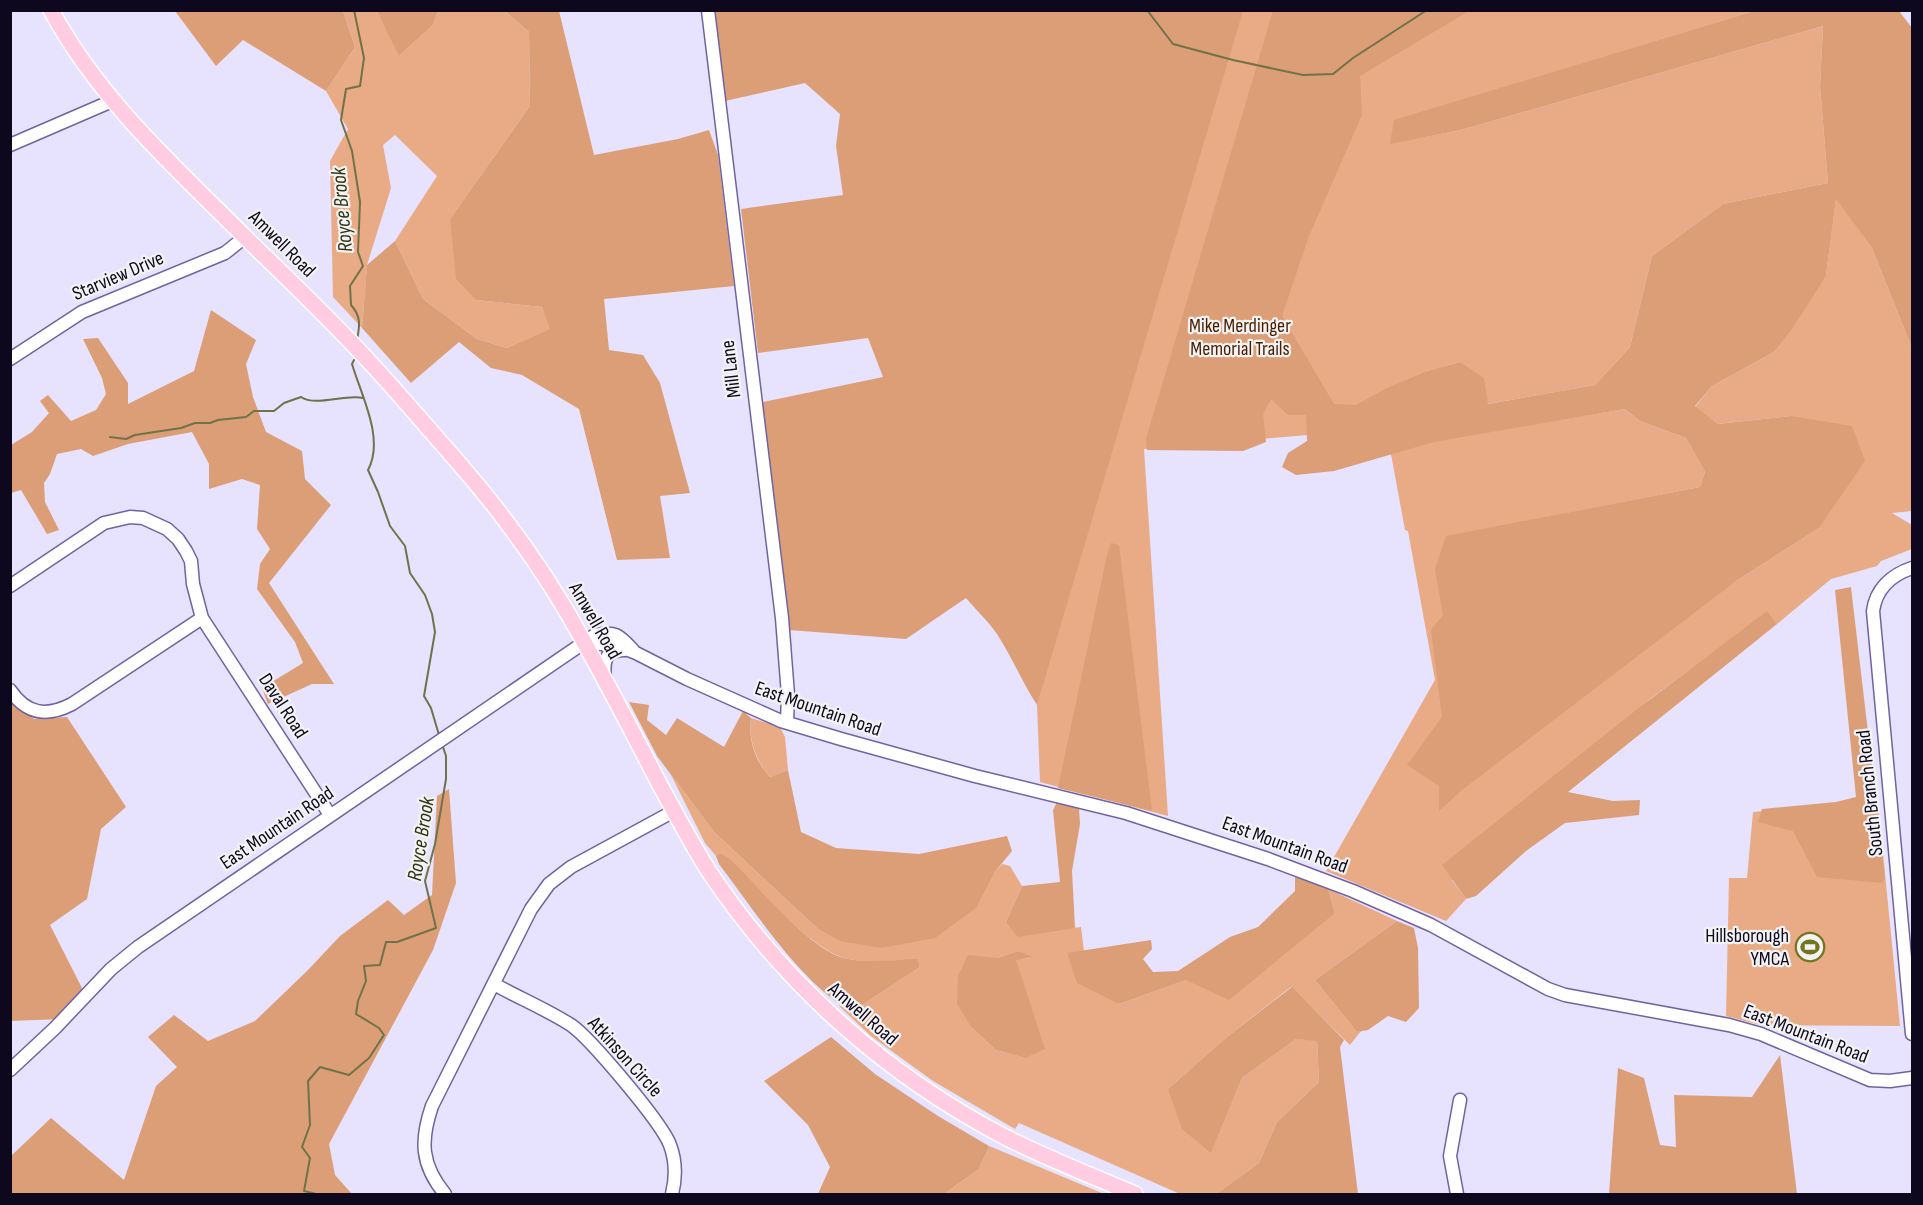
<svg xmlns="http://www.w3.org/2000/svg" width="1923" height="1205" viewBox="0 0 1923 1205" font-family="'Sofia Sans Condensed',sans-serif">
<rect width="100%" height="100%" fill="#e7e2fe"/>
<path fill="#e8ab85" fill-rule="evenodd" d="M343,11H377L400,55L433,25L438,11H505L529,32L530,106L450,219L476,300L542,307L551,329L507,348L477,339L423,299L395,241L437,176L395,135L383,145L391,188L367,265L362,328L333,297L330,161L348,129L326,91L355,47Z
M1222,11H1754L1456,102L1414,139L1461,130L1823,26L1820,86L1828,183L1723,204L1652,256L1630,347L1595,385L1487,404L1460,362L1427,371L1482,433L1625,409L1640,421L1686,438L1705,472L1700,487L1536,519L1736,581L1819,528L1791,416L1716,424L1695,407L1712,386L1774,352L1826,276L1836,198L1872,248L1912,348L1911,452H1912V511L1892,513L1912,525V549L1881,561L1877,566L1831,579L1777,624L1767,612L1650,699L1452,880L1466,899L1446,921L1326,871L1435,680L1408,531L1405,530L1391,454H1394L1389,428L1144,449L1168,816L1040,782L1037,705Z
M751,718L780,727L785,737L788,770L770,777C756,761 748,739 751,718Z
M671,775L714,832L817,928L994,873L1002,864L1010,866L1022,886L1006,922L1046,931L1081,927L1084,951L1067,954L1119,1004L1186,980L1335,913L1328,889L1397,921L1315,980L1357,1032L1361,1031L1350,1045L1291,987L1228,1036L1168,1089L1211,1152L1242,1078L1296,1039L1317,1040L1319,1082L1277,1122L1259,1163L1216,1194H1180L1019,1123L1015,1129L933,1081L871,1036L838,1005L853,1011L920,967L917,960C894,960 870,963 848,959C814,953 747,879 720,853L716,856L705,843ZM1018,951L1031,958L1016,959L1025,1058L996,1050L972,1028L997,958Z
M1878,802L1900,1026L1760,1025L1726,1016L1729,878H1747L1753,812Z
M989,1146L1104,1194H944L979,1169Z"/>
<path fill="#dc9e76" d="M175,11H343L355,47L326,91L243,40L216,66Z
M377,11H438L433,25L399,56Z
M505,11H559L594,155L678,139L709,130L718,155L734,286L604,299L609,350L643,355L660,383L690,493L660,496L670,558L617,560L579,409L522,375L491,368L459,342L411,383L362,328L367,265L395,241L423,299L477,339L507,348L550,329L542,307L476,300L456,279L450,219L530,106L529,32Z
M714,11H1243L1037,705C1022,682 1012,657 997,634C988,621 976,610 966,598L906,639L789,630L759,403L883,377L868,338L758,353L741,209L843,195L836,146L840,114L805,83L725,101Z
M1273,11H1469L1360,76L1362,115L1309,236L1282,316L1334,404L1356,405L1389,387L1430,370L1460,362L1484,378L1488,404L1595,385L1630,347L1652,256L1723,204L1828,183L1820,86L1823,26L1461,130L1390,144L1394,120L1754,11H1899L1912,28V348L1872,248L1836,199L1826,276L1794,326L1774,352L1712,386L1695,406L1717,424L1791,416L1852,426L1865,461L1819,528L1736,581L1462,790L1439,811V786L1407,765L1442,717L1431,630L1443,615L1435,569L1446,536L1700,487L1705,472L1686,438L1640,421L1625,409L1434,442L1334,471L1296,475L1282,467L1288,453L1307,441L1306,415H1288L1271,399L1263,414L1266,442L1243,451L1147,450L1146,439Z
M211,310L256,340L246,364L253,397L266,432L302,451L305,479L331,505L269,583L334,684H312L268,704L262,688L303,663L295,642L257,589L260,564L270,549L257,529L260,485L242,479L209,489V464L192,432L128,444L93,456L81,449L57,454L50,474L44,483L45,502L59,530L47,534L21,490L11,493V445L32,432L49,413L40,401L48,395L71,421L96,410L106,394L102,378L83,339L98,338L128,383V404L194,371Z
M1111,543L1119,545L1152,811L1058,788L1107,555Z
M1851,587L1885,878L1882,883L1817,877L1793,831L1758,822L1762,809L1836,802L1856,797L1835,590Z
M1767,611L1777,624L1568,792L1613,801L1640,800L1639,815L1565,823L1526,851L1476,896L1466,899L1442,865L1636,710Z
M11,699L34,719L67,717L126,807L101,829L87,899L50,925L84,992L60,1019L11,1021Z
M629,702L649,705L647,720L666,735L677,718L724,747L743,711L751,718C748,739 755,761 770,777L788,770L801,832L836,848L919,854L1007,836L1012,851L994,873L976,908L935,938L881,948L840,941L817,928L714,832L657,756Z
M449,789L456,883L433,950L329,1144L335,1175L352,1194H11V1156L51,1118L124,1180L156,1086L177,1067L148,1037L174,1015L208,1041L255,1021L307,971L340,936L388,900L404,915L432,895L437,796Z
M1057,802L1079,808L1080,824L1072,871L1075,928L1018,937L1006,922L1022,886L1060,882L1053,810Z
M720,853L730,859C757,885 812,953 848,959C870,963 894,960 917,959L920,967L853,1011C805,990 752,907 719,864L716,856Z
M1295,876L1328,889L1335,913L1229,1000L1186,980L1119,1004L1077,983L1067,953L1151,940L1152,949L1143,959L1153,972L1178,971L1230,937L1258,927L1295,891Z
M1397,921L1414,928L1418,948L1419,1008L1406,1022L1388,1016L1368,1030L1357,1032L1315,980Z
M1018,951L1033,957L1016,960L1045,1049L1025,1058L996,1050L972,1028L957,1004L958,976L968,955L997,958Z
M1292,987L1344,1040L1340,1047L1358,1194H1216L1259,1163L1277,1122L1319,1082L1317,1041L1296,1039L1242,1078L1211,1153L1182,1129L1168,1089L1228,1036Z
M831,1037L875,1074L938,1116L989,1146L979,1169L944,1194H818L830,1167L808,1125L764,1081Z
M1780,1055L1797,1194H1609L1618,1068L1644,1078L1660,1145L1676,1147L1674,1095L1752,1097Z"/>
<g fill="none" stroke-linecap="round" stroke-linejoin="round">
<path stroke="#707249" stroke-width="2" d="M354,10L364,58L360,86L346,89L341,120L352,151L360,202L358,252L363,266L350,286L351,305C361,316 360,325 357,340
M1147,10L1173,44L1233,60L1303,75L1333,74L1353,58L1427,10
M354,360L352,364C361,395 385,439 368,470L378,492L390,526L405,546L410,573L425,595L432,614L435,632L424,696L431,708L439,735
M110,437L126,439L135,435L181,428L195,423H210L218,420L246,417L254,411H274L284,403L301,397C315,407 345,394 363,398
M316,1194L304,1191L310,1158L302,1147L310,1125L308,1081L320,1067L349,1075L369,1058L384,1035L379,1028L356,1014L358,1001L366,981L364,966L380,965L386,942H397L436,928L425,881L435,844L446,779V756L443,747"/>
<g stroke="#7163a0" stroke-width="15">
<path id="minor" d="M708,10L782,618L788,695L787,722
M10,145L112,101
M10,359L82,312L225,253L245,237
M1912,568C1891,575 1876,589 1873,611L1912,1034
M10,586L104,523L130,517L143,518L167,529L178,539L186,551L191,561L193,584L202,618L330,815
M585,644H613L636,653L687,679L781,721L841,739L975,776L1126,813L1268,859L1353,891L1431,925L1548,989L1565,995L1729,1025L1761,1034L1870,1080L1890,1081L1912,1078
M605,678C603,661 605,650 625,650
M10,690C27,715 47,717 72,704L202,618
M494,984C519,998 546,1009 571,1025C590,1038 662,1123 670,1145C676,1161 676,1178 672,1194
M10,1070L55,1028L111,969L138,947L595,635C616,631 619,635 633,650
M445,1194C421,1165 420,1141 432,1106L531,909L549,884L571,867L674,811
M1457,1194L1450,1156L1460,1100"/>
</g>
<g stroke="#fff" stroke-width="18">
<path id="major" d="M51,10C100,101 176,168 248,240C287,278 327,316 364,356C396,390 426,426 457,461C505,516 549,577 584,642C611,690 636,739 661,787C677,816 692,845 710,873C785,985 887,1076 1007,1138C1049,1159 1092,1176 1135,1194"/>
</g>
<use href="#minor" stroke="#fff" stroke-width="12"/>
<use href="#major" stroke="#ffcce1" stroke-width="15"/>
</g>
<defs>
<g id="stadium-ring" transform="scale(1.5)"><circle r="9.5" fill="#f3f3f3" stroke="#71761f" stroke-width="1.5"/><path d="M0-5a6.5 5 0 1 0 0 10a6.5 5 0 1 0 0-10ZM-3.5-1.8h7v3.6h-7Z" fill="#71761f"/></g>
</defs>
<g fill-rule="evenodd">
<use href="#stadium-ring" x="1810" y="947"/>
</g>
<g text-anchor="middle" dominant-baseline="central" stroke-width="4.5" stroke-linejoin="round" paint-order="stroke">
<g font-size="20" fill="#0e081e" stroke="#f3f3f3">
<text transform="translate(282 244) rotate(45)">Amwell Road</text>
<text transform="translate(118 276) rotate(-23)">Starview Drive</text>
<text transform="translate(731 369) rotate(-97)">Mill Lane</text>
<text transform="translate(595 621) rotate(60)">Amwell Road</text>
<text transform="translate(283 706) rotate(57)">Daval Road</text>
<text transform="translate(818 709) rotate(19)">East Mountain Road</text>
<text transform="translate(1870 793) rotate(-96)">South Branch Road</text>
<text transform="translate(277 828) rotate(-34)">East Mountain Road</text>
<text transform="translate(1285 845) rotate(20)">East Mountain Road</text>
<text transform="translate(863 1014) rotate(41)">Amwell Road</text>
<text transform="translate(1806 1034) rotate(21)">East Mountain Road</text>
<text transform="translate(625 1057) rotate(48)">Atkinson Circle</text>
</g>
<g font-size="20" fill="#471f00" stroke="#f3f3f3">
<text x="1240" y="326">Mike Merdinger<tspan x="1240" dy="23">Memorial Trails</tspan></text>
</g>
<g font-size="20" fill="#0e081e" stroke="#f3f3f3" text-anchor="end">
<text x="1789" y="936">Hillsborough<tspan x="1789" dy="23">YMCA</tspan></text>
</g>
<g font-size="21" font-style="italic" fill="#313415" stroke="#f3f3f3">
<text transform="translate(342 210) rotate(-95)">Royce Brook</text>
<text transform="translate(421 839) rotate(-81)">Royce Brook</text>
</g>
</g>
<rect width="1923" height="1205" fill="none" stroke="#0e081e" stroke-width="24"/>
</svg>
